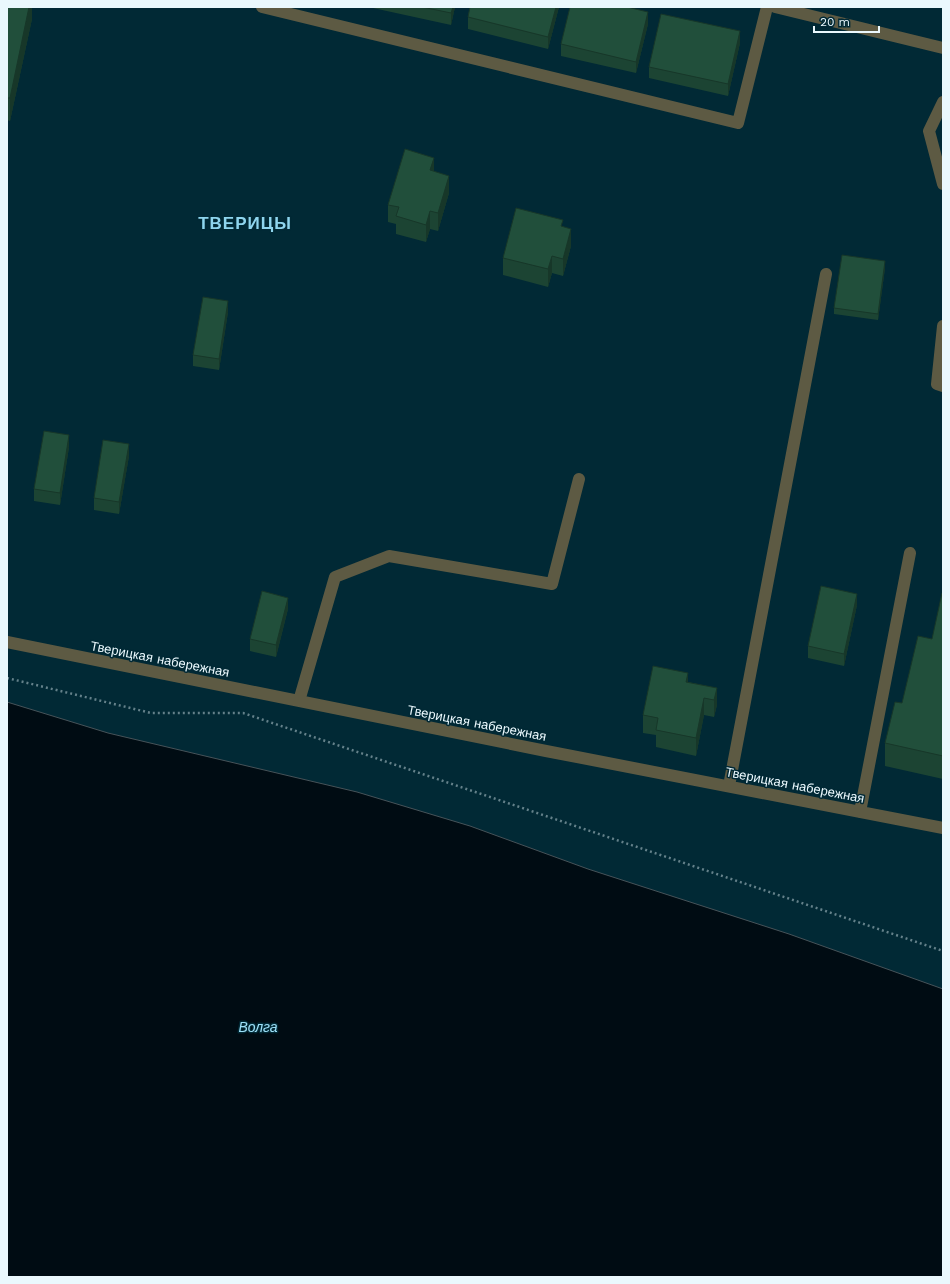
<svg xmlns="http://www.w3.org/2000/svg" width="950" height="1284" viewBox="0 0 950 1284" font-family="'Work Sans',sans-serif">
<rect width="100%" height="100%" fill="#012935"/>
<path fill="#000c13" stroke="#465359" d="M7,702L108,733L357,792L470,826L588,869L789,934L943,989V1277H7Z"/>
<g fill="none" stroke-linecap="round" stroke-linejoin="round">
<path stroke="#64818a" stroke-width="2.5" stroke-dasharray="2 3" stroke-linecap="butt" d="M7,678L151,713H243L943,951"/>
<path stroke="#5d5a43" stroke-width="12" d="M262,7L738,123L767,7
M775,7L943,48
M943,102L929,131L943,184
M943,326L937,384L943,386
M7,642L546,751L943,828
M299,701L335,577L389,556L552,584L579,479
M729,786L826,274
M860,812L910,553"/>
</g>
<path fill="#1c4433" d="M7,7H32V19L10,121L7,120Z
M373,7H455L451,25L373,8Z
M470,7H559L548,49L468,29V17Z
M648,24L636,73L561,56V44Z
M740,43L728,96L649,78V67Z
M434,171L449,193L438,231L430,229L426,242L396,234V224L388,222V205Z
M563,226L571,246L563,276L552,273L548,287L503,275V258Z
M885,268L878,320L834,314V308Z
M228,312L219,370L193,366V355Z
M69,447L60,505L34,501V489Z
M129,456L119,514L94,510V498Z
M943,594V779L885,766V743L902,703L932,639Z
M857,605L844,666L808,658V646Z
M288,609L276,657L250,651V639Z
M688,682L717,688V705L714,717L704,715L696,756L656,747V735L643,733V715Z"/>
<path fill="#173729" d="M29,7H32V19L10,121V98Z
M453,7H455L451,25V13Z
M556,7H559L548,49V37Z
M648,12V24L636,73V62Z
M740,31V43L728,96V84Z
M434,158V175L430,170Z
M449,176V193L438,231V213Z
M430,211V229L426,242V225Z
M571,229V246L563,276V259Z
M552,256V273L548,287V269Z
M885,261V268L878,320V314Z
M228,301V312L219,370V359Z
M69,435V447L60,505V493Z
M129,444V456L119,514V502Z
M857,594V605L844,666V654Z
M288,598V609L276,657V645Z
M688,673V691L686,682Z
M717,688V705L714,717V700Z
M704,698V715L696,756V738Z"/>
<path fill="#214f3b" stroke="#173729" d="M7,7H29L10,98H7Z
M422,7H453L451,13Z
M470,7H556L548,37L468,17Z
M570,7H627L648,12L636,62L561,44Z
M661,14L740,31L728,84L649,67Z
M405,149L434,158L430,170L449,176L438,213L430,211L426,225L396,216L399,207L388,205Z
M516,208L563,220L561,226L571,229L563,259L552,256L548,269L503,258Z
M842,255L885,261L878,314L834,308Z
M203,297L228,301L219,359L193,355Z
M44,431L69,435L60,493L34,489Z
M103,440L129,444L119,502L94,498Z
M821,586L857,594L844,654L808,646Z
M262,591L288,598L276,645L250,639Z
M942,593L943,594V756L885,743L895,702L902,703L918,636L932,639Z
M653,666L688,673L686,682L717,688L714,700L704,698L696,738L656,730L658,718L643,715Z"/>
<g text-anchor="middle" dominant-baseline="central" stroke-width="3" stroke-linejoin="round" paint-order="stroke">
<g font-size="13" fill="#eaf8fd" stroke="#012935">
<text transform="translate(160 659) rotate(11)">Тверицкая набережная</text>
<text transform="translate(477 723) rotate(11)">Тверицкая набережная</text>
<text transform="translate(795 785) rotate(11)">Тверицкая набережная</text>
</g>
<g font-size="14" font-style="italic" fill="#9de0f8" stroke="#012935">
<text x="258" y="1027">Волга</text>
</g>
<g font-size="17" font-weight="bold" letter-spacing="1" fill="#8ed5ee" stroke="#012935">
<text x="245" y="223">ТВЕРИЦЫ</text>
</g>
</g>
<rect width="950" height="1284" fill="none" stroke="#eaf8fd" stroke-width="16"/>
<path d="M814 26v6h65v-6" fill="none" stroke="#eaf8fd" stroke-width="2"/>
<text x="820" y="26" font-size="12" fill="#eaf8fd" stroke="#012935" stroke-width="3" paint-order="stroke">20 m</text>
</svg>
